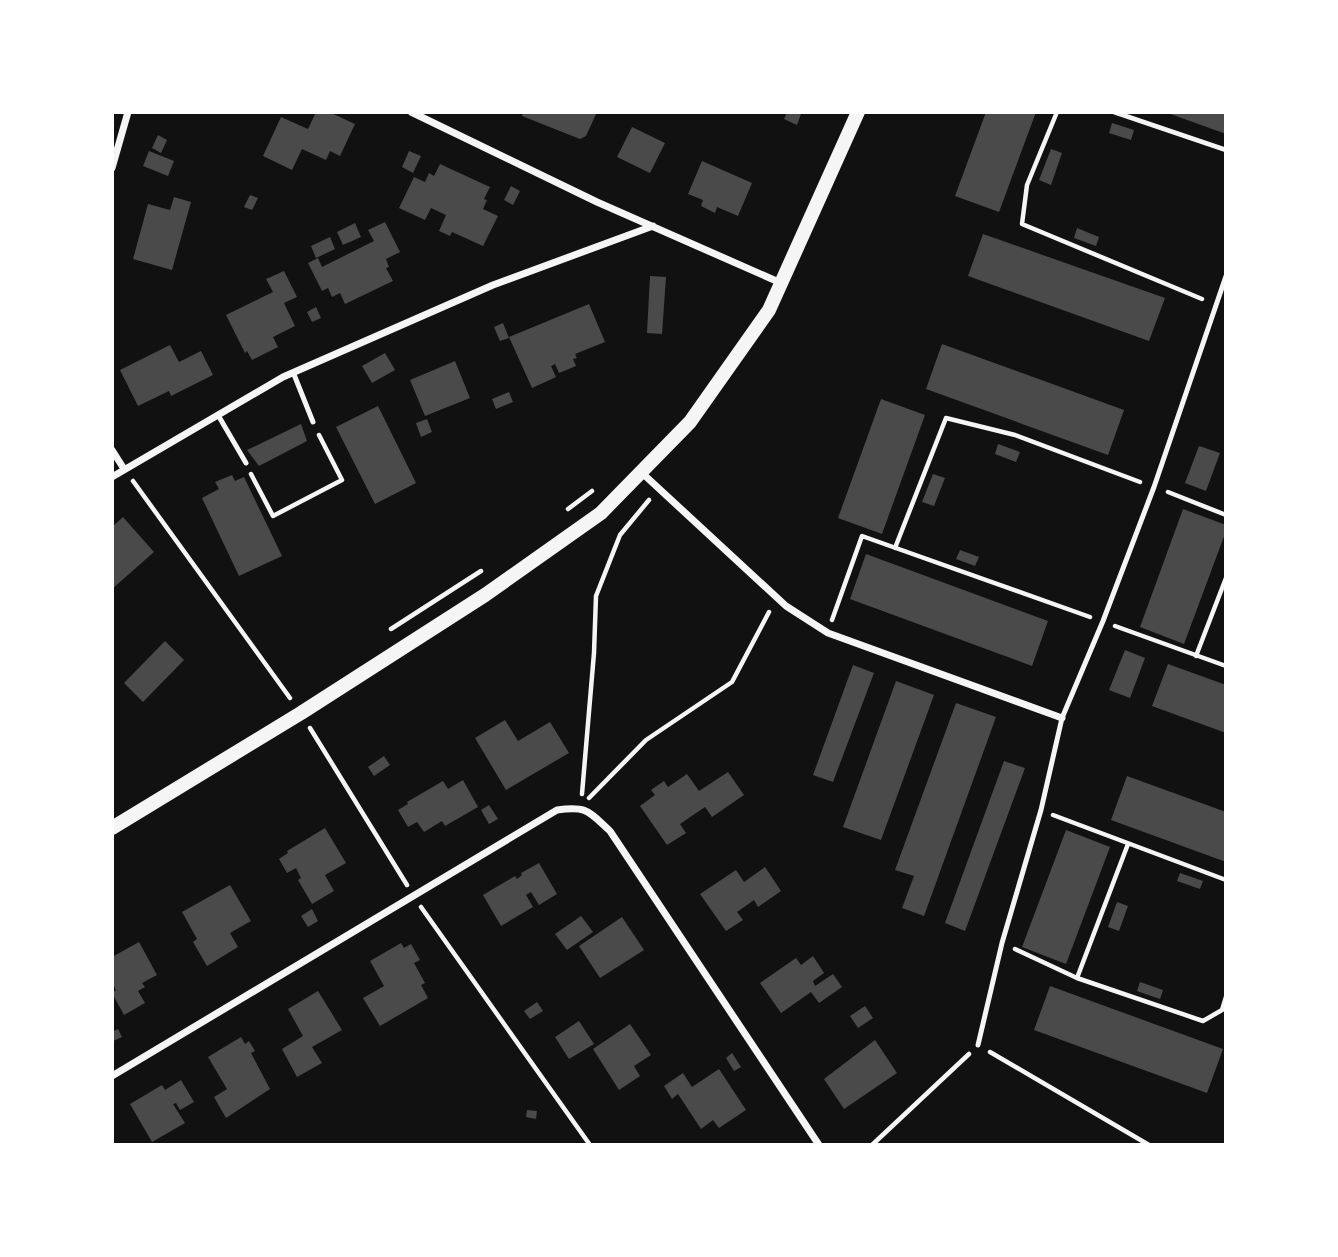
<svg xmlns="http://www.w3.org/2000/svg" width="1338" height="1257" viewBox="0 0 1338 1257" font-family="'Sofia Sans Condensed',sans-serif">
<rect width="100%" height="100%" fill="#111"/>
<path fill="#4a4a4a" d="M316,112H329L355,124L340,156L330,151L326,160L302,149L292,170L263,156L281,117L308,129Z
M523,112H597L586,136L580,139L522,116Z
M787,112L801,114L797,125L784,119Z
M986,112H1036L999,212L955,196Z
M1165,112H1226V134Z
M1112,123L1134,130L1131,140L1109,133Z
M632,127L665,143L650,173L617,157Z
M158,135L167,140L161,153L152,148Z
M1051,149L1062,153L1051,185L1039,180Z
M149,151L174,161L168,176L143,166Z
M409,151L421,156L413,173L402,167Z
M702,161L752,183L738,216L717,207L715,213L701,206L703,200L688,194Z
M440,164L490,187L484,199L487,200L483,209L498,216L483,246L452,232L450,236L439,231L446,215L431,208L425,220L399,208L414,177L425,182L429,173L434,176Z
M511,186L520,191L513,205L504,200Z
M250,195L258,198L252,210L244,207Z
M174,197L191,202L172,270L133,259L148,204L170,210Z
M385,222L400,252L386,259L389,267L386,268L393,281L345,304L340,293L332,297L328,288L322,291L308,263L318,258L322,267L374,241L368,230Z
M355,223L361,237L343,245L337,232Z
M1077,228L1099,237L1096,246L1074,238Z
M983,234L1165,298L1149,341L968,276Z
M330,237L335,249L316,258L311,246Z
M284,271L297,297L284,303L295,326L273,337L278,347L252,360L247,351L245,353L226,315L273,292L266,279Z
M650,276L666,277L662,334L647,333Z
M589,304L605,342L575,354L577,358L573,359L576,366L559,373L555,364L551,366L556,377L532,388L509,337Z
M316,307L321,318L312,322L307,312Z
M503,323L509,338L500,341L494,327Z
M942,344L1124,410L1108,455L926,389Z
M170,345L179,362L201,351L213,375L171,396L169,391L138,406L120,370Z
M385,353L395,370L372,383L362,366Z
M455,361L470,398L425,416L410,380Z
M509,392L513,402L496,409L492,399Z
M881,399L925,415L882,534L838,518Z
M378,406L416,483L375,504L336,427Z
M427,419L432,432L421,437L416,423Z
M301,424L307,441L259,466L247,450Z
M998,444L1020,452L1016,462L995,454Z
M1199,446L1220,453L1206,491L1185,483Z
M933,474L945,478L934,506L922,502Z
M232,475L235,481L244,477L282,556L239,576L202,498L219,489L215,482Z
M1183,509L1226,525V531L1184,644L1140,627Z
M123,517L154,552L112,589V527Z
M960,550L979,557L975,566L956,559Z
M866,554L1048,621L1032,666L850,599Z
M165,641L184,660L143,702L124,683Z
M1125,650L1145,658L1130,698L1109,690Z
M1168,664L1226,685V733L1152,706Z
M853,665L874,673L833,782L813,775Z
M896,681L934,695L881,840L843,827Z
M956,703L996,717L924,916L902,908L914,876L895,870Z
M505,720L518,741L550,722L569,753L506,790L475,738Z
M384,756L390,765L374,776L368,767Z
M1004,761L1025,768L965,931L945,923Z
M728,772L744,795L712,817L705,807L680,824L686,833L667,845L640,806L655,795L651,790L664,781L668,787L687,774L699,791Z
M1127,776L1226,812V862L1111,820Z
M463,780L478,807L445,826L442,821L424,832L417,822L408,827L398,810L408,804L407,802L443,781L448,789Z
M489,805L498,819L489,824L481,810Z
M325,828L346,863L325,875L334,891L312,904L298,880L301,878L296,868L287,873L279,859L288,853L287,851Z
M1066,830L1110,847L1066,964L1022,947Z
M539,863L557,894L539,905L531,892L526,895L533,907L501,926L483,895L515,876L517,879L522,875L521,873Z
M765,867L781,891L758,907L754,900L737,912L743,920L726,931L700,894L736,870L744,882Z
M1180,873L1203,881L1200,889L1177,881Z
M230,885L251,921L230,933L238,947L207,966L193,942L197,939L182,912Z
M1117,902L1128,906L1119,931L1108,927Z
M312,909L318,921L308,927L301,916Z
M581,916L593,932L567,950L555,934Z
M622,917L644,950L600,978L579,946Z
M139,942L157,975L142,983L145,987L138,991L145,1003L124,1015L112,993L116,990L112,982V957Z
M401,943L404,948L411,944L420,960L414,963L425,983L421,985L428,998L380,1026L363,998L384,986L370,961Z
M813,956L824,973L813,981L815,986L833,974L842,987L819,1003L811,992L781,1013L760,983L796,958L801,965Z
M1140,982L1163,990L1160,999L1137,991Z
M1050,986L1223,1049L1207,1093L1034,1030Z
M318,991L342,1030L312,1047L322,1063L297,1077L282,1049L303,1036L288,1009Z
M537,1002L543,1011L530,1019L524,1011Z
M865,1006L873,1018L858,1028L850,1016Z
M579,1021L594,1044L569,1059L555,1037Z
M630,1024L651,1055L634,1066L640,1076L619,1090L593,1049Z
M118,1029L122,1037L113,1041L112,1032Z
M241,1037L245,1044L249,1041L255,1051L251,1053L270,1089L226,1118L214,1097L227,1089L208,1057Z
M875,1040L897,1073L844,1109L824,1079Z
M732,1053L741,1067L734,1071L726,1058Z
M719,1069L746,1110L719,1128L713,1120L701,1129L678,1094L672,1099L664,1086L683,1073L692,1087Z
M181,1080L194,1102L180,1110L176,1103L173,1104L185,1123L152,1142L130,1104L162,1085L165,1090Z
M527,1110L537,1111L536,1119L526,1117Z"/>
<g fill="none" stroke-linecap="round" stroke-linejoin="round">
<path stroke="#f5f5f5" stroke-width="4.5" d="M1057,112L1027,185L1022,224L1202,299
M1114,112L1226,150
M251,474L273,516L342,480L319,435
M133,481L290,698
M1168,492L1226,515
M568,509L592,491
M895,548L946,418L1015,435L1140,482
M832,620L862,536L1090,617
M1115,626L1226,666
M391,629L481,571
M1196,656L1226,578
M310,728L407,885
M582,794L594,653L596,596L620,535L649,500
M589,798L646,740L732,682L769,612
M1053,815L1226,880
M421,907L590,1145
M1015,949L1077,978L1203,1021L1222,1010L1226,997
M1077,978L1128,844
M990,1052L1149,1145
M872,1145L969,1054"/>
<path stroke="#f5f5f5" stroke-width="5" d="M293,372L313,422
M218,415L246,463
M978,1045L1002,943L1041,810L1062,718L1103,621L1154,487L1226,276"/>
<path stroke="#f5f5f5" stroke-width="7" d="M411,112L597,202L781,283
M112,168L128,112
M112,450L124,469
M641,472L786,606L828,633L1062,718
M112,477L283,377L493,285L653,226
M112,1076L557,810C588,806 588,811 610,831L819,1145"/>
<path stroke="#f5f5f5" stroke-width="14" d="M112,828L301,713L485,595L601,513L690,422L769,310L858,112"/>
</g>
<rect width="1338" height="1257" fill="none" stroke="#ffffff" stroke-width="228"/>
</svg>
